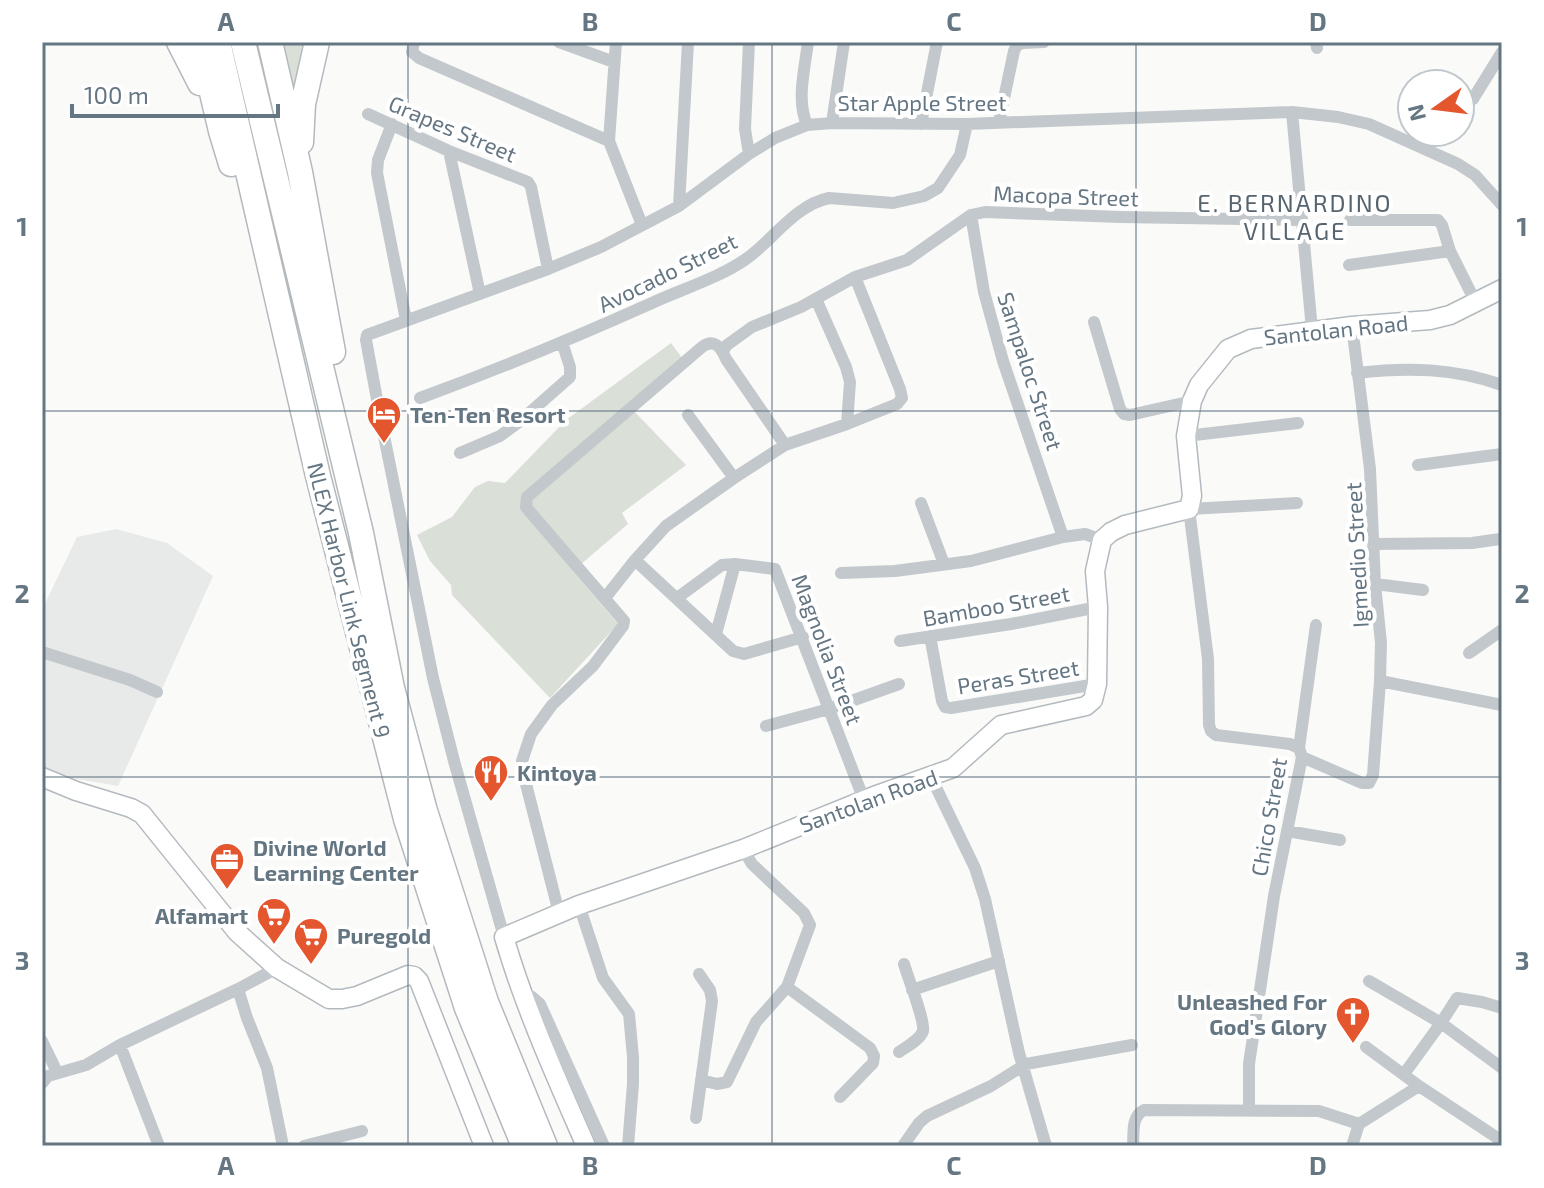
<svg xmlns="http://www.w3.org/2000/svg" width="1544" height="1188" viewBox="0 0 1544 1188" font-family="'Exo 2',sans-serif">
<rect width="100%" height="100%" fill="#fafaf8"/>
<path fill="#e8e9e9" d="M116,529L167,543L213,576L118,786L42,773V610L77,537Z"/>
<path fill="#dadfd7" d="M279,42H311L296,113Z
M671,343L688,366L629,406L686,465L622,513L628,524L573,571L618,624L550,698L452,595L451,585L430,561L417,535L452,517L475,487L488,481L505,483L566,420Z"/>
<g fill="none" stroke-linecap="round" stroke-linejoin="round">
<g stroke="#b3babf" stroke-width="21">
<path id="secondary" d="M42,777L76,791L131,808L142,814L237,932L277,968L329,999H342L357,996L408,975L414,976L419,981L484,1146
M586,1146C556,1077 525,1009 504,937L579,905L743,849L874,796L953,768L1001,725L1086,706L1093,700L1097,684L1098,607L1095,571L1102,540L1111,532L1125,525L1189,509L1192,496L1186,436L1192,401L1199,385L1228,349L1251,339L1352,326L1430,320L1450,315L1502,289"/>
</g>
<g stroke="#b4b9bd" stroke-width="27">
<path id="highway" d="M179,42L200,83
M200,42L221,131L231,164
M218,42L318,476L406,819L467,1008L524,1146
M243,42L361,533L392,688L425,811L486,1002L545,1146
M270,42L300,172L333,352
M301,142L303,104L317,42"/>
</g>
<path stroke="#c3c8cc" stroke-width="12" d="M414,42L412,52L419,58L609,141
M559,42L614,62
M616,42L609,141L642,225
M749,42L745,129L749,154
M1316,42L1317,48
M1473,99L1502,52
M1292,112L1312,330
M368,114L449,151L528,182L531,187L548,269
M999,122L1014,51L1017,45L1023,43L1044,42
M832,123L844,42
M392,124L378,160L377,173L406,320
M921,124L937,42
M807,125C796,100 805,68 808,42
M449,151L480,294
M679,206L688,42
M971,215L984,292L1003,361L1063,537
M1350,220H1438L1442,225L1450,251L1476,303
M1349,265L1450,251
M816,299L846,367L850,382L847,424
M1094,322L1120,409L1124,414L1130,415L1192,401
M723,351L727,345L752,327L801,307L855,277L907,260L971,215L985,212L1121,217L1301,220
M1357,373C1407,367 1454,368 1502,385
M420,398C499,369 576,337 652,303C682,289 719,278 746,259C772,241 795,205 829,198L893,203L924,196L938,188L960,155L967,124
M688,415L734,478
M1186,436L1298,423
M460,453L500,436L519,422L570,377V367L562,342
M1418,465L1502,454
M921,503L944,564
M1297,503L1189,509L1208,659L1209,725L1211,731L1216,735L1290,744L1299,748
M1374,544L1472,543L1500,539
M635,560L733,651L744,654L803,637
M841,573L895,571L971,561L1063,537L1085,534L1102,540
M1375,584L1423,590
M605,598L635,560L666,526L734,478L785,445L847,424L897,404L902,398L900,389L855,277
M677,598L722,565L735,564L775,569L864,800
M716,634L735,564
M930,636L942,701L945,707L951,708L1097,684
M900,641L1011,624L1098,607
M42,652L130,680L157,692
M1469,653L1502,630
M1380,681L1502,705
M766,726L829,709L899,684
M1302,757L1362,783H1369L1373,775L1380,681L1381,643L1375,584L1370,469L1352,326
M931,777L975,868L985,899L1019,1053L1046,1146
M1287,831L1340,840
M579,905L603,978L629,1014L633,1057V1084L628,1146
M559,913L526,784L522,761L531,734L552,705L593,666L623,626L624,621L531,513L526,507L527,497L702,347C714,338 721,347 726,359L785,445
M504,937L454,761L433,678L381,421L366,340L367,335L548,269L601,247L679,206L749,154L775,138L807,125L832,123L967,124L1292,112L1338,117L1369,124L1458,164L1475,175L1502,205
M1369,981L1441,1023L1502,1068
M787,987L870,1048L874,1056L873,1063L840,1097
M238,989L247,1018L267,1068L283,1146
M912,990L999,961
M524,998L532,997L540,1004L604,1146
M42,1041L57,1072
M120,1045L159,1146
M1366,1047L1419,1086L1502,1141
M899,1052C906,1047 920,1040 923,1031C925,1020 908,978 904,964
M1404,1074L1441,1023L1457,998L1482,1002L1502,1008
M701,1080L717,1084L727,1082L756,1022L787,987L810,925L804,913L752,864L743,849
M42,1083L48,1076L86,1065L120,1045L238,989L277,968
M1249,1110V1064L1274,896L1302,757L1299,748L1316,625
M696,1118L712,1001L710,990L699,974
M304,1146L362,1131
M903,1146L919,1123L927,1116L991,1086L1026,1064L1132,1045
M1133,1146C1134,1132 1131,1117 1144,1110L1319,1111L1359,1124
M1352,1146L1359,1124L1419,1086"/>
<use href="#secondary" stroke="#fff" stroke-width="18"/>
<use href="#highway" stroke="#fff" stroke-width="24"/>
</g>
<path fill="none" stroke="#657683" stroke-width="2" stroke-opacity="0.55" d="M408,42V1146M772,42V1146M1136,42V1146M42,411H1502M42,777H1502"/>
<defs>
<g id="hotel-pin" transform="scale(1.8)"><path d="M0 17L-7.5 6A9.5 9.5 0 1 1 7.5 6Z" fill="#e4572e" stroke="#fff"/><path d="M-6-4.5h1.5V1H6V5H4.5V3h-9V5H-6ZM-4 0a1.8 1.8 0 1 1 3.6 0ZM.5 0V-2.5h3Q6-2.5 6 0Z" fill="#fff"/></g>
<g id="restaurant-pin" transform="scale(1.8)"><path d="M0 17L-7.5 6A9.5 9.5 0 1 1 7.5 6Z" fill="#e4572e" stroke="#fff"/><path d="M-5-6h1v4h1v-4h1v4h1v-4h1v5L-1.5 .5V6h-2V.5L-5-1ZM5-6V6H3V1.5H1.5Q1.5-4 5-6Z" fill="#fff"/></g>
<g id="office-pin" transform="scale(1.8)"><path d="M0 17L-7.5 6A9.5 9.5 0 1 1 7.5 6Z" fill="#e4572e" stroke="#fff"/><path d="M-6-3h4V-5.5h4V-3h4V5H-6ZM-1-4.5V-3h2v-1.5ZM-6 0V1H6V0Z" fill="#fff"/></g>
<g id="supermarket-pin" transform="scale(1.8)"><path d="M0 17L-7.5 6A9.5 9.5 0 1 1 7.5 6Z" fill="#e4572e" stroke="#fff"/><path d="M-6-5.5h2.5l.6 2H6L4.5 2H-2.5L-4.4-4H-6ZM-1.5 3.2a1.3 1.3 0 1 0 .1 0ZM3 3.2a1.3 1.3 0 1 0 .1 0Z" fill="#fff"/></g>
<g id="church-pin" transform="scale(1.8)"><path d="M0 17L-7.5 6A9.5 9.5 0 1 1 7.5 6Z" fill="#e4572e" stroke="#fff"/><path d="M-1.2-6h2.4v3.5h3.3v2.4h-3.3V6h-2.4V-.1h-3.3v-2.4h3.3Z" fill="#fff"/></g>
</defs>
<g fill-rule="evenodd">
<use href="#hotel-pin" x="384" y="414"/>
<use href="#restaurant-pin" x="491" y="772"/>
<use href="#office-pin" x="227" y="860"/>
<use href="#supermarket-pin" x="274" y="915"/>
<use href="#supermarket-pin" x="311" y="935"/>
<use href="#church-pin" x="1353" y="1014"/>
</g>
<g text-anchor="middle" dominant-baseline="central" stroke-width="8" stroke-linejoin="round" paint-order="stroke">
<g font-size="22" fill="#657683" stroke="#fff">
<text x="922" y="102">Star Apple Street</text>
<text transform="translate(453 128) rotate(23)">Grapes Street</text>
<text transform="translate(1066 195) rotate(2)">Macopa Street</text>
<text transform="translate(667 272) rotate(-26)">Avocado Street</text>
<text transform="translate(1336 329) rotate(-6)">Santolan Road</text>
<text transform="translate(1031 371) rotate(72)">Sampaloc Street</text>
<text transform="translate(1356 555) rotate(-93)">Igmedio Street</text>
<text transform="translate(350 600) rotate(76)">NLEX Harbor Link Segment 9</text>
<text transform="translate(996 605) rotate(-10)">Bamboo Street</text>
<text transform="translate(828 649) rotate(69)">Magnolia Street</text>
<text transform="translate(1018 676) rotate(-9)">Peras Street</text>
<text transform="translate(868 800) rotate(-20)">Santolan Road</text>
<text transform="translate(1268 817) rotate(-80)">Chico Street</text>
</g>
<g font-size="22" font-weight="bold" fill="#657683" stroke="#fff" text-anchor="start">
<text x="410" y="414">Ten-Ten Resort</text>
<text x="517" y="772">Kintoya</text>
<text x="253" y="847">Divine World<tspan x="253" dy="25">Learning Center</tspan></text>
<text x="248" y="915" text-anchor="end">Alfamart</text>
<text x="337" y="935">Puregold</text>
<text x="1327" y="1001" text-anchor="end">Unleashed For<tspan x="1327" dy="25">God's Glory</tspan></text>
</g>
<g font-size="24" letter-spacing="2" fill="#57646e" stroke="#fff">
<text x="1295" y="202">E. BERNARDINO<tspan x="1295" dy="28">VILLAGE</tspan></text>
</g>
</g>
<rect width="1544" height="1188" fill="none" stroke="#ffffff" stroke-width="88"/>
<g transform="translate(1436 108) rotate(256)"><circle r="38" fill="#ffffff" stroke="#c1c8cd" stroke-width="2"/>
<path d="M0-6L14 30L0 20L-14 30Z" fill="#e4572e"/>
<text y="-12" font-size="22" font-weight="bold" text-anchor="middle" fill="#657683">N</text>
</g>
<path d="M72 104v12h206v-12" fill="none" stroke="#657683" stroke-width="4"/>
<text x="84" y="104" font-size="24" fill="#657683" stroke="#ffffff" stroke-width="6" paint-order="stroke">100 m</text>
<rect x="44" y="44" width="1456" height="1100" fill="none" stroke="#657683" stroke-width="3"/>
<g font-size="26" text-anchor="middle" font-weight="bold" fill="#657683">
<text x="226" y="31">A</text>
<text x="590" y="31">B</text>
<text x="954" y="31">C</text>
<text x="1318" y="31">D</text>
<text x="22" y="236">1</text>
<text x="1522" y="236">1</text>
<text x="22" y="603">2</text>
<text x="1522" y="603">2</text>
<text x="22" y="970">3</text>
<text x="1522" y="970">3</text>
<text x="226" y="1175">A</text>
<text x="590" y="1175">B</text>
<text x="954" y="1175">C</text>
<text x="1318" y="1175">D</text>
</g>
</svg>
